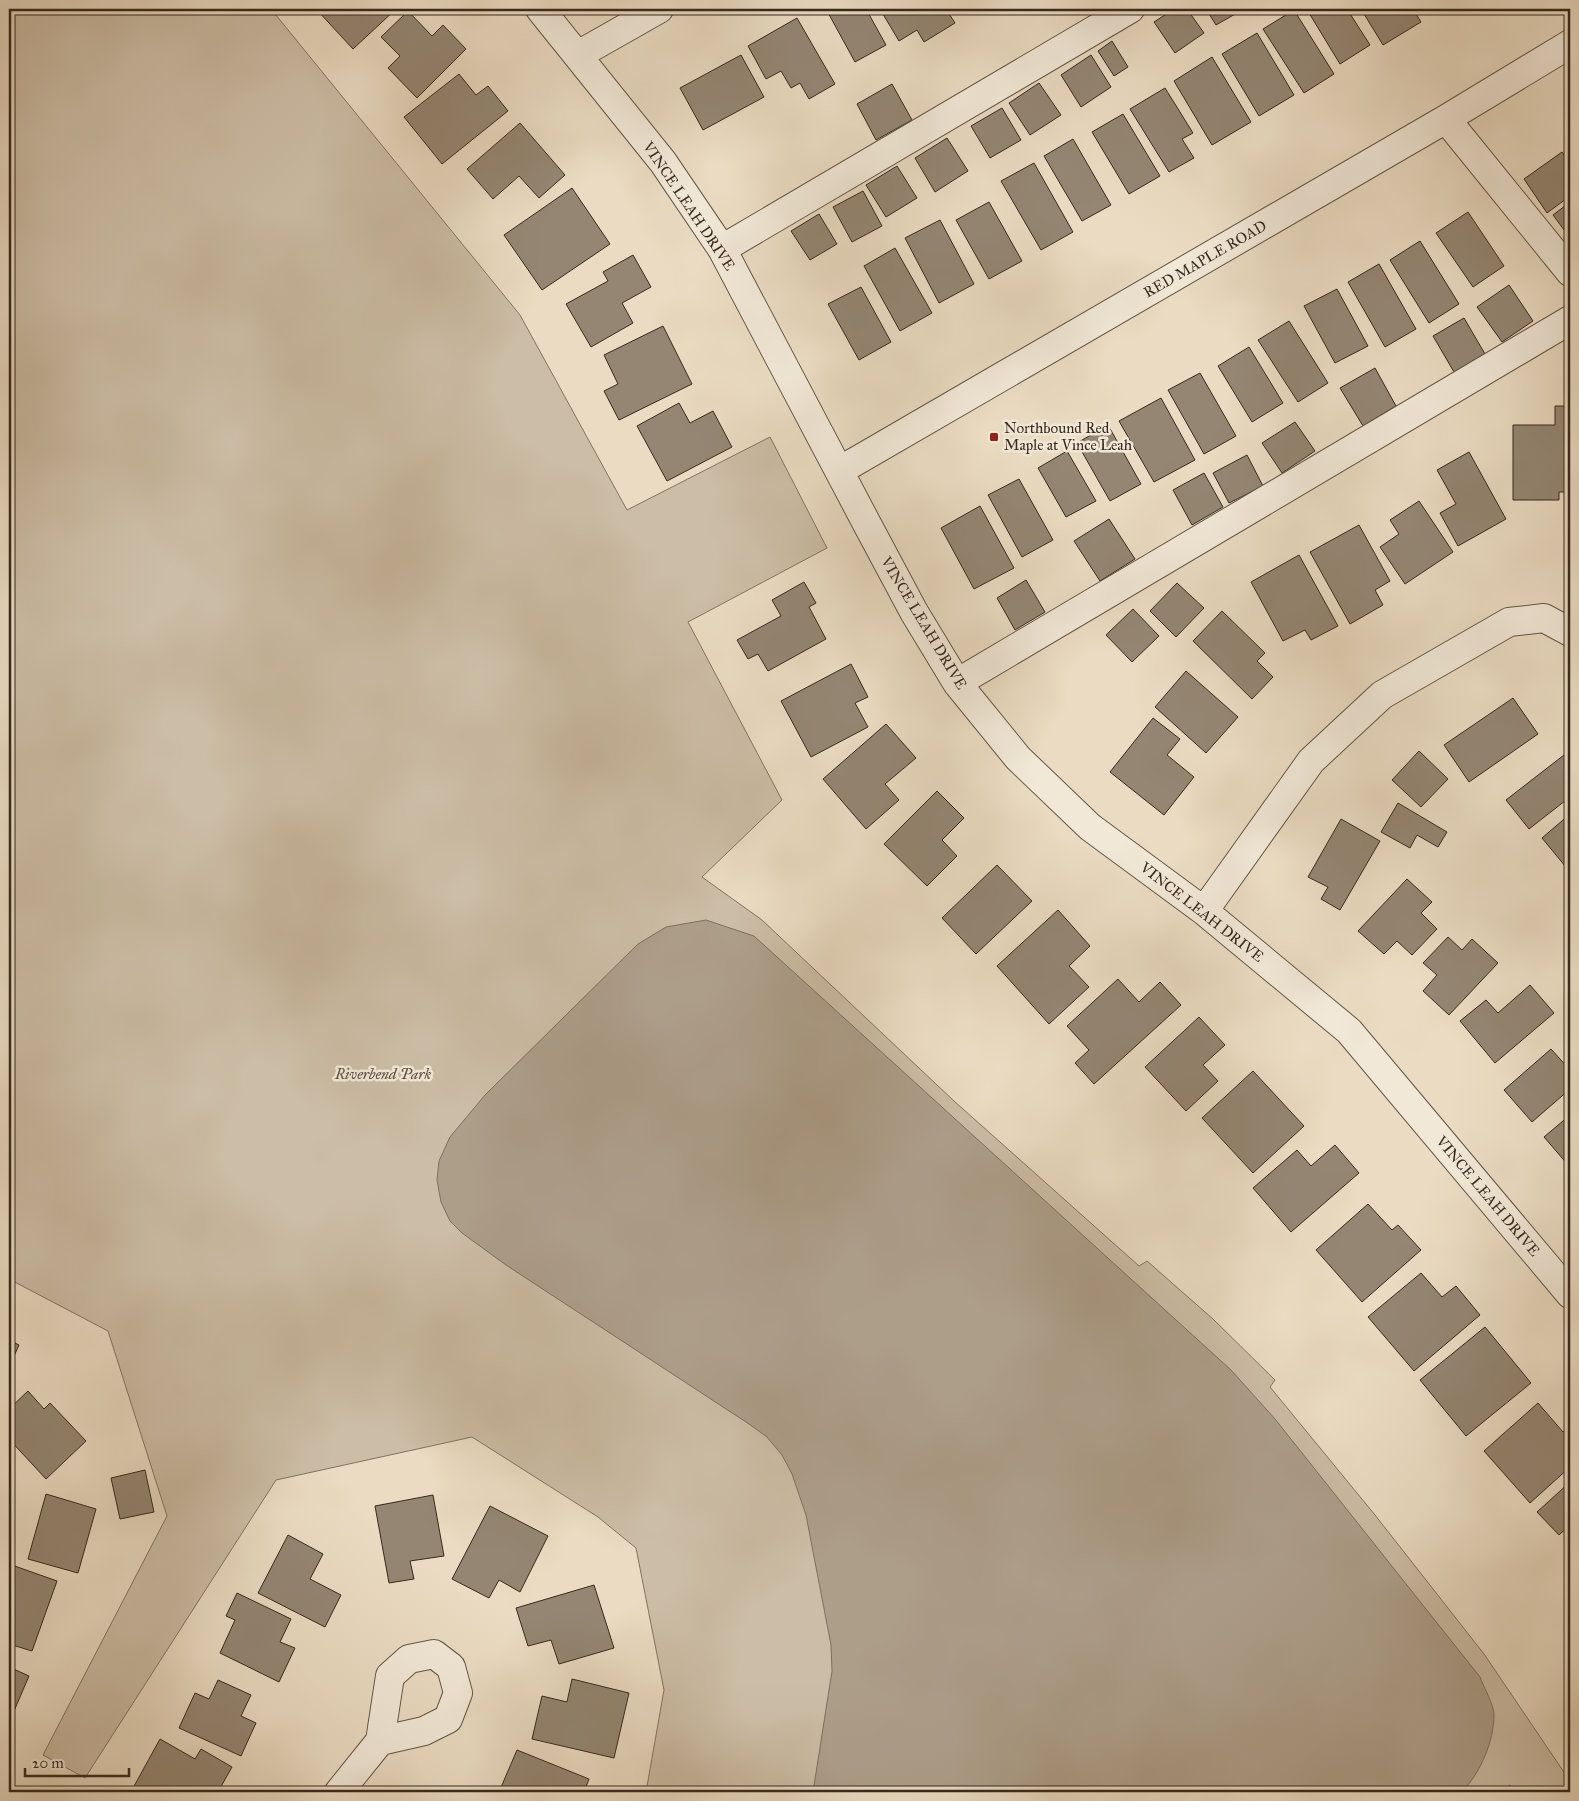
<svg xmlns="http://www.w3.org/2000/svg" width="1579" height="1801" viewBox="0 0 1579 1801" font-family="'IM FELL Great Primer',serif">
<rect width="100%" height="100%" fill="#eadbc2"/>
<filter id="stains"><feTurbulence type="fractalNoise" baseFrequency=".004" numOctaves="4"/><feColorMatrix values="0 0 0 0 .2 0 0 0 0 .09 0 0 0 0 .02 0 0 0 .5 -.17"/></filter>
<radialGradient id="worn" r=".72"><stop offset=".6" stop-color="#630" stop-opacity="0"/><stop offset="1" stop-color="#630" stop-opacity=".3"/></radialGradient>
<path fill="#ccbda6" stroke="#827362" d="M17,9H271L520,315L627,510L770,437L827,548L688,622L782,800L702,877L762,920L954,1101L1139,1266L1147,1261L1213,1319L1275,1380L1270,1387L1375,1515L1484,1654L1570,1781V1792H1516L1510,1785L1499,1792H646L664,1690L636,1548L598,1517L472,1437L276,1480L85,1778L43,1755L167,1516L108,1331L9,1279V13Z"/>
<path fill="#ad9e8a" stroke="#7e6f5f" d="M706,920L754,936L1231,1370L1275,1419L1480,1677C1484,1688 1493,1703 1494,1714C1494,1742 1480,1773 1462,1792H813L832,1671L831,1645L806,1515L792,1474L782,1455L767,1437L749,1424L506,1265L462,1233L450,1221L441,1202L437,1180L439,1161L450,1137L485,1095L638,944L666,927Z"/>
<path fill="#948673" stroke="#37291e" d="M316,9H396L353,49Z
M826,9H866L886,45L855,62Z
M880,9H946L955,23L924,42L917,30L899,41Z
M965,9H976L971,14Z
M1004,9H1017L1010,15Z
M1174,9H1187L1204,33L1175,53L1154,22Z
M1206,9H1244L1216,25Z
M1316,9H1347L1370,45L1340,64L1309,13Z
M1361,9H1413L1421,22L1383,45Z
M1294,10L1334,74L1304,93L1263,29Z
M408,11L432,36L443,25L466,49L417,98L388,68L400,56L381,37Z
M797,18L835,84L809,99L800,83L791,88L781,71L766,79L748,46Z
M1257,33L1294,95L1259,116L1222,54Z
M1112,41L1128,67L1114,76L1098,51Z
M741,55L764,97L703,130L680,88Z
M1091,55L1111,87L1081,107L1061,75Z
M1212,57L1251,122L1212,145L1174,81Z
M459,74L476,95L488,86L508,111L442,164L404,117Z
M1039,83L1061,115L1030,135L1009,103Z
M892,84L912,120L876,140L857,104Z
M1165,88L1193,133L1182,139L1194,158L1169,172L1130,109Z
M1002,108L1021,140L990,158L971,126Z
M1123,114L1160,176L1129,194L1092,132Z
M520,123L565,175L539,198L519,176L493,199L467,169Z
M947,138L968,171L935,192L915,158Z
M1073,139L1111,205L1082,221L1044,156Z
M1562,152L1570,164V196L1547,213L1524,179Z
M1034,163L1073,232L1041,250L1001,181Z
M897,166L917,198L886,217L866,185Z
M572,188L610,244L542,290L504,235Z
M863,191L882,226L852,242L833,207Z
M989,202L1022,261L989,279L956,220Z
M1570,202V238L1553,215Z
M1468,212L1504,266L1473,287L1436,233Z
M819,214L837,244L810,260L791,231Z
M940,220L974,284L939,303L905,238Z
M1420,241L1459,304L1429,323L1390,260Z
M895,248L932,313L900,331L864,266Z
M633,255L651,287L622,303L633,323L591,347L566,304L608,281L603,272Z
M1379,264L1416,329L1385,347L1348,282Z
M1509,285L1533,321L1502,342L1477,307Z
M861,287L891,342L859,360L828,304Z
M1337,289L1368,346L1335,363L1304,306Z
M1464,318L1485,354L1454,372L1433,336Z
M1289,321L1328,383L1298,402L1258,340Z
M663,326L692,384L619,420L604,391L618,384L604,355Z
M1249,347L1283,403L1252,422L1218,366Z
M1375,368L1396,406L1363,426L1340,388Z
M1200,373L1236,436L1204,454L1168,390Z
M1161,398L1195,460L1154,482L1119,421Z
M679,403L690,423L713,411L732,447L667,481L637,426Z
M1555,406H1570V492H1559V500H1513V425H1555Z
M1295,422L1315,451L1282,473L1262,443Z
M1108,425L1141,484L1110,501L1077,443Z
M1067,451L1096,501L1066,517L1038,468Z
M1469,452L1506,519L1458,546L1440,513L1456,504L1437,470Z
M1247,455L1263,486L1229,503L1213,473Z
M1204,473L1223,507L1192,525L1173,490Z
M1019,479L1053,540L1022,557L988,495Z
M1419,501L1453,552L1405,584L1380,547L1399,534L1390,520Z
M980,506L1014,568L974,589L941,528Z
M1109,519L1135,559L1100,581L1074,541Z
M1359,525L1390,581L1375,590L1383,605L1350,624L1310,552Z
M1299,555L1338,626L1311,640L1305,630L1283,641L1251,582Z
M1026,580L1045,612L1015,630L997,598Z
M804,582L816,603L809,607L826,639L768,671L758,654L748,659L737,640L781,616L772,600Z
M1177,583L1204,608L1176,637L1150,611Z
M1133,609L1159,636L1132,662L1106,635Z
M1222,611L1265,653L1257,661L1273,677L1252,699L1193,641Z
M851,664L868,697L855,703L868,727L811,757L781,701Z
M1186,671L1238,717L1206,753L1155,707Z
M1513,698L1538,734L1469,782L1444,745Z
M1153,718L1180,739L1167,755L1194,777L1164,815L1110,772Z
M886,724L916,758L885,784L899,800L866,829L823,779Z
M1419,751L1448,779L1421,807L1392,780Z
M1564,755L1570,763V797L1529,829L1506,800Z
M937,791L964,818L942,840L957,856L927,886L884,844Z
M1398,803L1447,832L1438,847L1417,835L1410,848L1381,832Z
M1570,814V872L1542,838Z
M1341,819L1380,841L1340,910L1321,899L1328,887L1308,877Z
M997,865L1032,901L976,954L942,918Z
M1407,879L1432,902L1421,913L1437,929L1412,955L1397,941L1384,954L1358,931Z
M1058,910L1090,946L1069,966L1089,987L1049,1024L997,966Z
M1448,937L1462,950L1472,939L1498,963L1449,1015L1423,991L1437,975L1423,963Z
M1118,979L1139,1002L1160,982L1181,1005L1094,1084L1075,1063L1089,1050L1067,1026Z
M1530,985L1554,1013L1495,1063L1460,1021L1486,1000L1498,1013Z
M1199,1017L1225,1045L1203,1065L1218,1081L1186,1111L1145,1067Z
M1551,1049L1570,1070V1089L1532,1122L1504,1090Z
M1253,1071L1304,1126L1253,1173L1202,1118Z
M1570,1115V1165L1569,1166L1544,1137Z
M1335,1145L1359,1173L1291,1232L1253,1188L1297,1150L1311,1166Z
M1368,1204L1392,1230L1398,1225L1421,1250L1362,1302L1316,1250Z
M1421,1273L1442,1297L1456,1286L1480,1315L1414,1371L1368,1317Z
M1485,1327L1531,1383L1466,1436L1420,1380Z
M9,1340L19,1345L9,1367Z
M28,1391L44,1409L50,1403L86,1441L46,1479L9,1439V1409Z
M1538,1403L1563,1432L1570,1426V1467L1530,1503L1484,1451Z
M145,1470L154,1512L120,1519L111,1478Z
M1570,1482V1525L1559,1535L1537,1512Z
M46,1494L96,1509L78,1573L28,1559Z
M433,1495L444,1556L410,1561L414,1579L389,1583L375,1506Z
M490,1506L548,1536L520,1592L499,1580L489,1598L452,1579Z
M288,1535L323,1554L310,1579L341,1595L325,1627L258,1593Z
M9,1564L57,1581L32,1651L9,1644Z
M594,1585L614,1648L559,1664L551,1640L528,1646L516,1608Z
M237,1593L291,1619L280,1642L295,1648L279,1682L220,1653L235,1620L226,1616Z
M9,1667L29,1676L14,1711L9,1709Z
M572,1679L629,1693L614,1758L532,1739L542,1696L567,1702Z
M218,1680L251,1695L241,1716L256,1723L241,1756L179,1728L195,1693L209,1699Z
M160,1739L195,1759L201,1749L232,1767L218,1792H208L202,1789L200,1792H141L133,1788Z
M517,1750L589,1779L584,1792H499Z"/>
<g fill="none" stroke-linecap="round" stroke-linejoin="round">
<g stroke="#645647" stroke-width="30">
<path id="minor" d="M540,9L663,162L722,249L867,524L914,612L957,683L1018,758L1090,827L1204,911L1349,1031L1570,1294
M578,55L659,9
M1446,119L1570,272
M722,249L1130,9
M839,471L1446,119L1570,44
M957,683L1570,320
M1204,911L1311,761L1382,695L1509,622L1544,618L1570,632
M339,1792L380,1741L390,1676L409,1659L434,1654L451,1667L458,1693L448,1719L424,1731L380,1741"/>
</g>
<use href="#minor" stroke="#f1e8d7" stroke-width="28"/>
</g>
<rect fill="#8f2418" stroke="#f1e8d7" stroke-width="2" x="989" y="432" width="10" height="10" rx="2.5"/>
<g text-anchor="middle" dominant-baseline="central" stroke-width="5" stroke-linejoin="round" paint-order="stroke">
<g font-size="15" fill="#37291e" stroke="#f1e8d7">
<text transform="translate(689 206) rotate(56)">VINCE LEAH DRIVE</text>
<text transform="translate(1205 259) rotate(-30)">RED MAPLE ROAD</text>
<text transform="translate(924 623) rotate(59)">VINCE LEAH DRIVE</text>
<text transform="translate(1202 912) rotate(38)">VINCE LEAH DRIVE</text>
<text transform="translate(1488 1196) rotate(50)">VINCE LEAH DRIVE</text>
</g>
<g font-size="15" fill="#37291e" stroke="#f1e8d7" text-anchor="start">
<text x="1004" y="428">Northbound Red<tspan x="1004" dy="17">Maple at Vince Leah</tspan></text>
</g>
<g font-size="15" font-style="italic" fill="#5c4e40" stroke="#f1e8d7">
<text x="383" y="1074">Riverbend Park</text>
</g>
</g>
<rect width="1579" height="1801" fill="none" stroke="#eadbc2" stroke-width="30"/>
<rect x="10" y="10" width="1559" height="1781" fill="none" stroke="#37291e" stroke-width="2.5"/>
<rect x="15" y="15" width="1549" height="1771" fill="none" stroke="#37291e"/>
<path d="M25 1768v8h104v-8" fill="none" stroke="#37291e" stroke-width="2.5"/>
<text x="32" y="1768" font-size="15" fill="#37291e" stroke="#f1e8d7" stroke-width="4" paint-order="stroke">20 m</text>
<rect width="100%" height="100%" filter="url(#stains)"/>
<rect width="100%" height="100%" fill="url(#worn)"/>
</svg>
